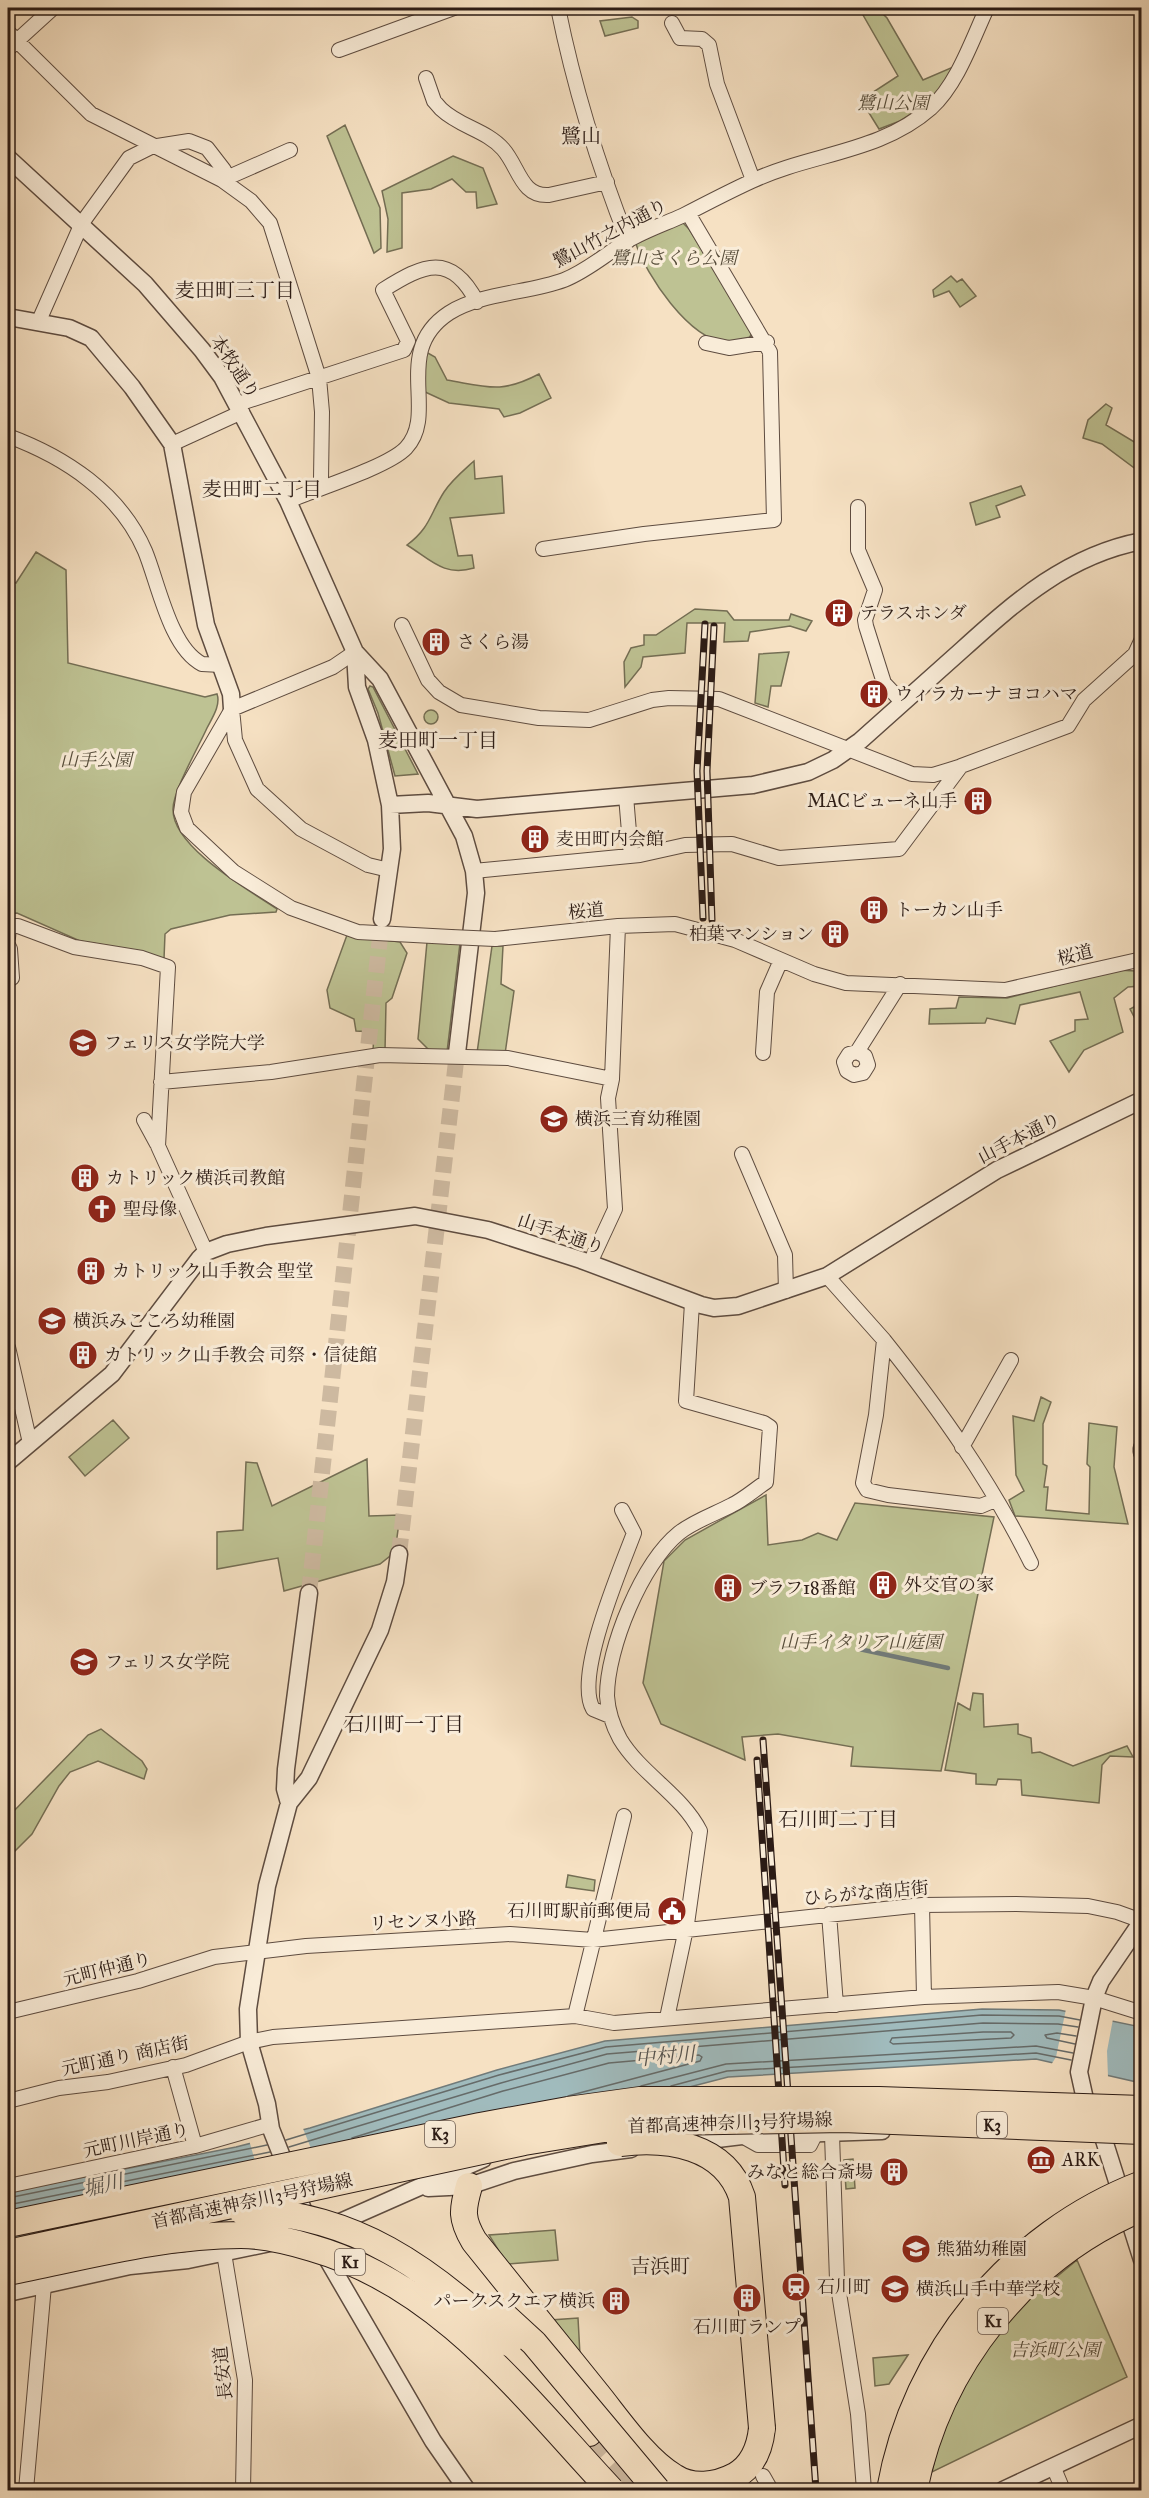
<svg xmlns="http://www.w3.org/2000/svg" width="1149" height="2498" viewBox="0 0 1149 2498" font-family="'IM FELL Great Primer','Noto Serif JP',serif">
<rect width="100%" height="100%" fill="#f6e1c3"/>
<filter id="stains"><feTurbulence type="fractalNoise" baseFrequency=".00333" numOctaves="4"/><feColorMatrix values="0 0 0 0 .2 0 0 0 0 .09 0 0 0 0 .02 0 0 0 .5 -.17"/></filter>
<radialGradient id="worn" r=".72"><stop offset=".6" stop-color="#630" stop-opacity="0"/><stop offset="1" stop-color="#630" stop-opacity=".3"/></radialGradient>
<path fill="#bec293" stroke="#746e54" stroke-width="1.5" d="M859,8H877L887,18L923,80L953,67L935,97L924,102L925,105L900,121L879,129L861,100L898,76Z
M632,17L638,21V28L605,36L600,21Z
M345,125L380,208L381,248L374,253L327,136Z
M453,156L483,168L497,204L477,208L476,192H466L452,179L431,189L402,193V248L387,252L388,219L382,191Z
M681,221L689,229L746,319L752,332L749,339C742,340 733,343 725,342C689,339 646,275 636,244Z
M951,276L957,282L962,279L976,296L960,307L949,291L934,297L933,290Z
M426,352L435,357L447,380C488,387 501,394 539,374L551,398L520,413L504,417L499,409L449,403L423,391Z
M1106,404L1112,408L1106,425L1141,446V473L1102,444L1083,438L1088,420Z
M474,461L475,479L502,476L504,513L450,518L458,556L472,555L474,568C444,577 431,560 407,545C430,528 430,514 444,492C452,480 463,471 474,461Z
M1021,486L1025,495L996,506L1000,517L976,525L970,503Z
M36,552L66,570L68,663L205,697L217,694C221,705 212,718 207,728C199,746 173,791 173,809C172,847 249,890 277,909L276,912L230,915L171,929L165,934L164,959L140,951L80,941L17,913L8,914V580L16,583Z
M695,609L727,611L734,620H789L791,614L812,621L806,631L790,626L750,632L748,641L724,642L725,623H687L685,653L643,657L641,667L625,687L624,662L631,648L644,645V635H656Z
M789,652L781,686H771L768,707L755,703L759,654Z
M370,686L373,687L418,774L395,776L378,713L368,689Z
M424 717a7 7 0 1 1 14 0a7 7 0 1 1-14 0Z
M347,935L400,942L407,953L392,998L386,1003L385,1051H373L374,1032L356,1031L354,1019L330,1008L327,990Z
M427,942L460,943L447,1052H431L418,1039Z
M492,946H503L501,984L514,991L505,1054L477,1053Z
M1117,970L1136,971L1141,974V986L1128,987L1114,998L1123,1032L1084,1050L1069,1072L1050,1041L1075,1031V1020L1088,1019L1080,992L1020,1005L1015,1024L987,1018L985,1023L929,1024L930,1009L956,1008L959,997L1007,998Z
M1141,1003V1030L1130,1009Z
M1041,1397L1051,1402L1043,1424V1464L1047,1466L1044,1487H1048L1046,1510L1089,1514L1090,1467L1087,1464L1089,1423L1117,1427L1114,1467L1128,1524L1015,1516L1009,1500L1024,1491L1016,1475L1013,1416L1034,1421Z
M113,1420L129,1438L85,1476L69,1457Z
M367,1459L369,1516L400,1515L395,1552L380,1564L284,1591L278,1558L217,1569V1532L243,1530L246,1462L257,1463L272,1506Z
M766,1495L768,1545L802,1540L818,1533L837,1540L855,1503L994,1517L941,1771L851,1766L853,1747L778,1734L742,1737L745,1760L661,1724L643,1683L664,1561L685,1540Z
M973,1693L983,1694L984,1727L1018,1724V1734L1031,1738L1032,1753L1040,1752L1073,1766L1127,1746L1133,1757L1110,1756L1102,1765L1099,1803L1022,1795L1021,1780L998,1779L996,1785L976,1784V1774L945,1770L958,1703L970,1710Z
M101,1729L142,1761L147,1769L144,1779L98,1761L70,1772L59,1786L32,1834L8,1858V1817L88,1735Z
M568,1875L595,1880L594,1891L566,1887Z
M853,2159L855,2188L846,2189L844,2160Z
M555,2230L558,2260L507,2264L489,2235Z
M1077,2260L1127,2377L932,2472L940,2436L964,2381L1009,2316Z
M578,2318L580,2355L551,2320Z
M908,2355L889,2384L875,2386L873,2358Z"/>
<path fill="#a0bbbd" stroke="#717b7a" stroke-width="1.5" d="M982,2009L1059,2010L1141,2027V2083L1036,2059L728,2077L570,2118L333,2193L218,2222L8,2265V2192L236,2147L310,2128L497,2070L605,2041Z"/>
<path fill="#f6e1c3" d="M1066,2009L1113,2019L1107,2051L1108,2077L1051,2065L1056,2057Z
M302,2126L330,2196L269,2210L249,2140Z"/>
<g fill="none" stroke-linecap="round" stroke-linejoin="round">
<path stroke="#666b69" stroke-width="1.5" d="M983,2032H1011L1014,2035L1011,2038L893,2044L890,2042L892,2038Z
M1075,2044L1047,2038L1045,2035L1057,2033L1076,2036
M641,2086L726,2064L1036,2046L1073,2053
M671,2086L727,2071L1036,2053L1071,2060
M352,2138L503,2091L609,2063L699,2055L702,2057L700,2061L568,2096
M286,2140L499,2075L606,2047L982,2015L1059,2016L1080,2020
M289,2147L501,2083L607,2054L983,2023L1058,2024L1078,2027
M8,2198L267,2145
M8,2205L270,2152"/>
<path stroke="#717b7a" stroke-width="4.5" d="M859,1649L948,1668"/>
<path stroke="#cdb9a0" stroke-width="16" stroke-dasharray="16 8" stroke-linecap="butt" d="M399,1554L457,1053
M309,1593L382,919"/>
<path stroke="#cdb9a0" stroke-width="26" stroke-dasharray="26 13" stroke-linecap="butt" d="M589,2433L643,2490"/>
<g stroke="#5e4c40" stroke-width="16">
<path id="minor" d="M558,8C574,87 598,165 628,241
M672,23L680,38L702,39L709,45L717,84L753,180
M8,32L91,114L222,180L251,201L270,223L319,378L322,412L321,479
M8,49L53,8
M339,50L454,8
M426,78L434,101L441,109C460,127 486,130 503,149C519,167 521,197 549,195L607,182
M222,180L290,150
M38,323L82,223L129,158L151,147L189,141L207,148L224,170L222,180
M706,343L729,348L767,342
M238,404L404,350L408,341L383,290C424,264 451,252 477,302
M8,436C65,457 120,493 145,551C158,582 170,648 202,664L221,665
M172,444L242,412
M288,501C316,489 388,467 406,448C439,413 391,351 449,313C480,293 529,293 564,280C587,271 606,254 627,241C644,231 664,224 682,216C705,204 728,192 752,181C811,153 880,153 931,108C958,83 972,40 987,8
M858,507V550L875,590L865,620L866,626L884,683L903,703
M543,549L644,534L774,520L770,352L688,213
M402,625L428,680L439,692L461,705L539,718L589,720L652,700L669,698L719,699L912,774L933,775L959,767
M232,709L184,792L181,812L187,828L234,872L291,908L358,932L451,937
M232,709L235,740L257,789L301,829L368,865L389,870
M232,709L333,667L355,652
M626,796L631,856
M474,871L640,855L685,845L732,844L779,858L899,849L961,766L1068,726L1084,700L1135,654L1142,639
M8,938L9,926H18L74,947L142,958L168,967L158,1146L206,1252
M495,939L618,926L675,924L735,940L814,974L846,983L1005,990L1142,959
M8,945L10,949L12,978
M857,1052L865,1056L868,1065L863,1073L854,1075L847,1071L844,1062L849,1054L857,1052L900,984
M763,1053L767,992L781,960
M161,1082L271,1072L380,1055L508,1058L612,1079
M144,1120L157,1144
M742,1154L785,1255L786,1291
M590,1263L615,1209L608,1098L612,1079L618,926
M827,1276L884,1340L876,1415L863,1483L867,1490L888,1495L981,1506L995,1500
M884,1340C940,1410 991,1482 1031,1563
M8,1347L30,1443
M962,1447L1011,1360
M610,1716L593,1709C574,1676 621,1568 634,1533L622,1510
M922,1905L924,1997
M829,1914L836,2005
M8,2012L138,1981L214,1957L306,1946L510,1934L593,1940L922,1905L1016,1904L1088,1906L1117,1912L1142,1921
M575,2016L624,1816
M667,2018L687,1924L700,1831C682,1795 641,1774 620,1739C613,1726 608,1711 607,1696C607,1648 642,1563 679,1533C694,1521 715,1514 732,1505C744,1499 754,1490 766,1482L770,1427L764,1423L686,1401L692,1303
M173,2067L195,2146
M8,2101L59,2088L108,2082L186,2065L249,2042L273,2037L575,2016L614,2023L924,1997L1058,1992L1094,1998L1142,2013
M832,2135L837,2280L858,2414L864,2490
M742,2136L758,2145H810L815,2135
M8,2186L195,2146L271,2124
M224,2253L245,2380L243,2490
M1053,2466L1063,2490
M763,2476L771,2490
M26,2490L44,2285"/>
</g>
<g stroke="#5e4c40" stroke-width="19">
<path id="tertiary" d="M8,158L145,284L202,350L222,377L288,501L355,652L380,679L464,836L474,871L476,893L457,1053
M8,317L69,328L91,338L132,387L172,444L206,625L231,694L232,709
M355,652L357,687L376,740L390,805L392,849L382,919
M390,805L428,803L477,809L753,785L808,772L833,760L860,741C894,711 928,680 963,649C1016,601 1068,555 1142,541
M1142,1448V1452
M8,1462L112,1374L199,1259L206,1252L227,1244L266,1236L415,1216L488,1230L581,1260L701,1305L714,1308L738,1306L827,1276L997,1170L1142,1100
M289,1803L285,1789L286,1769L309,1593
M1142,1921L1101,1981L1094,1998L1079,2072L1088,2113L1103,2137L1142,2260
M684,2143L742,2136L882,2131
M428,2188L469,2186L514,2171L592,2154L631,2149
M310,2227L271,2129L267,2104L249,2042L248,2009L267,1886L289,1803L309,1778L380,1630L395,1582L399,1554
M322,2250L433,2441L467,2490
M8,2293L130,2266L188,2260L313,2234L483,2159
M1003,2490L1142,2425"/>
</g>
<g stroke="#2b1b15" stroke-width="28">
<path id="motorway" d="M469,2186C462,2210 461,2219 474,2241C515,2292 556,2343 597,2394C618,2420 645,2460 674,2477C692,2489 716,2486 735,2476C753,2466 760,2448 762,2428
M509,2343L589,2433"/>
</g>
<use href="#minor" stroke="#f9ecd8" stroke-width="14"/>
<use href="#tertiary" stroke="#f9ecd8" stroke-width="16"/>
<use href="#motorway" stroke="#f6e1c3" stroke-width="26"/>
<g stroke="#2b1b15" stroke-width="7">
<path id="rail" d="M703,918L697,771L705,624
M712,920L707,771L714,626
M763,1740L816,2490
M757,1760L785,2185"/>
</g>
<use href="#rail" stroke="#f9ecd8" stroke-width="4.5" stroke-dasharray="14" stroke-linecap="butt"/>
<g stroke="#5e4c40" stroke-width="16" stroke-linecap="butt">
<path id="minor-bridge" d="M451,937L495,939"/>
</g>
<g stroke="#2b1b15" stroke-width="28" stroke-linecap="butt">
<path id="motorway-bridge" d="M620,2143C667,2137 725,2145 742,2197L762,2428
M242,2211C353,2212 432,2270 509,2343
M8,2224L480,2126L568,2110L640,2100H879L1142,2109
M8,2253L524,2142L604,2129L669,2122L843,2119L1142,2131
M8,2272C84,2257 163,2235 241,2235C265,2235 289,2241 312,2248C441,2285 523,2396 611,2490
M498,2310L534,2343L657,2490
M890,2490C914,2353 1011,2234 1142,2184
M914,2490C939,2366 1024,2257 1142,2208"/>
</g>
<use href="#minor-bridge" stroke="#f9ecd8" stroke-width="14"/>
<use href="#motorway-bridge" stroke="#f6e1c3" stroke-width="26"/>
</g>
<defs>
<g id="building-disc" transform="scale(1.5)"><circle r="9.5" fill="#8f2418" stroke="#f9ecd8"/><path d="M-4-6H4V6H1V3H-1V6H-4ZM-2.5-4.3h1.7v1.8h-1.7ZM.8-4.3h1.7v1.8H.8ZM-2.5-1h1.7V.8h-1.7ZM.8-1h1.7V.8H.8Z" fill="#fff"/></g>
<g id="university-disc" transform="scale(1.5)"><circle r="9.5" fill="#8f2418" stroke="#f9ecd8"/><path d="M0-5L7-2L0 1L-7-2ZM-4 1L0 2.5L4 1V4Q0 6-4 4Z" fill="#fff"/></g>
<g id="school-disc" transform="scale(1.5)"><circle r="9.5" fill="#8f2418" stroke="#f9ecd8"/><path d="M0-5L7-2L0 1L-7-2ZM-4 1L0 2.5L4 1V4Q0 6-4 4Z" fill="#fff"/></g>
<g id="church-disc" transform="scale(1.5)"><circle r="9.5" fill="#8f2418" stroke="#f9ecd8"/><path d="M-1.2-6h2.4v3.5h3.3v2.4h-3.3V6h-2.4V-.1h-3.3v-2.4h3.3Z" fill="#fff"/></g>
<g id="civic-disc" transform="scale(1.5)"><circle r="9.5" fill="#8f2418" stroke="#f9ecd8"/><path d="M-.6-6.5H3V-4.5H.6V-3L4-1V1h2V6H-6V1h2V-1L-.6-3ZM-1.2 2.5V6h2.4V2.5Z" fill="#fff"/></g>
<g id="museum-disc" transform="scale(1.5)"><circle r="9.5" fill="#8f2418" stroke="#f9ecd8"/><path d="M0-6L6-3V-2H-6V-3ZM-5-1h2V3h-2ZM-1-1h2V3h-2ZM3-1h2V3H3ZM-6 4H6V6H-6Z" fill="#fff"/></g>
<g id="station-disc" transform="scale(1.5)"><circle r="9.5" fill="#8f2418" stroke="#f9ecd8"/><path d="M-3-6H3Q5-6 5-4V2Q5 4 3 4L4.5 6H3L1.5 4h-3L-3 6H-4.5L-3 4Q-5 4-5 2V-4Q-5-6-3-6ZM-3.5-4v3h7v-3ZM-3.5 1v1.5H-2V1ZM2 1v1.5H3.5V1Z" fill="#fff"/></g>
</defs>
<g fill-rule="evenodd">
<use href="#building-disc" x="839" y="613"/>
<use href="#building-disc" x="436" y="642"/>
<use href="#building-disc" x="874" y="694"/>
<use href="#building-disc" x="978" y="801"/>
<use href="#building-disc" x="535" y="839"/>
<use href="#building-disc" x="874" y="910"/>
<use href="#building-disc" x="835" y="934"/>
<use href="#university-disc" x="83" y="1043"/>
<use href="#school-disc" x="554" y="1119"/>
<use href="#building-disc" x="85" y="1178"/>
<use href="#church-disc" x="102" y="1209"/>
<use href="#building-disc" x="91" y="1271"/>
<use href="#school-disc" x="52" y="1321"/>
<use href="#building-disc" x="83" y="1355"/>
<use href="#building-disc" x="883" y="1585"/>
<use href="#building-disc" x="728" y="1588"/>
<use href="#school-disc" x="84" y="1662"/>
<use href="#civic-disc" x="672" y="1911"/>
<use href="#museum-disc" x="1041" y="2160"/>
<use href="#building-disc" x="894" y="2172"/>
<use href="#school-disc" x="916" y="2249"/>
<use href="#station-disc" x="796" y="2287"/>
<use href="#school-disc" x="895" y="2289"/>
<use href="#building-disc" x="747" y="2298"/>
<use href="#building-disc" x="616" y="2301"/>
</g>
<g text-anchor="middle" dominant-baseline="central" stroke-width="6" stroke-linejoin="round" paint-order="stroke">
<g fill="#f9ecd8" stroke="#695a50" stroke-width="1.5">
<rect x="977" y="2112" width="30" height="26" rx="4.5"/>
<rect x="425" y="2121" width="30" height="26" rx="4.5"/>
<rect x="335" y="2249" width="30" height="26" rx="4.5"/>
<rect x="978" y="2308" width="30" height="26" rx="4.5"/>
</g>
<g font-size="16" font-weight="bold" fill="#2b1b15">
<text x="992" y="2125">K3</text>
<text x="440" y="2134">K3</text>
<text x="350" y="2262">K1</text>
<text x="993" y="2321">K1</text>
</g>
<g font-size="18" font-style="italic" fill="#574d3b" stroke="#f9ecd8">
<text x="893" y="103">鷺山公園</text>
<text x="674" y="258">鷺山さくら公園</text>
<text x="96" y="760">山手公園</text>
<text x="861" y="1642">山手イタリア山庭園</text>
<text x="1055" y="2350">吉浜町公園</text>
</g>
<g font-size="18" fill="#2b1b15" stroke="#f9ecd8">
<text transform="translate(610 233) rotate(-28)">鷺山竹之内通り</text>
<text transform="translate(235 367) rotate(56)">本牧通り</text>
<text transform="translate(586 911) rotate(-6)">桜道</text>
<text transform="translate(1075 955) rotate(-14)">桜道</text>
<text transform="translate(1019 1138) rotate(-27)">山手本通り</text>
<text transform="translate(561 1234) rotate(19)">山手本通り</text>
<text transform="translate(866 1893) rotate(-5)">ひらがな商店街</text>
<text transform="translate(423 1921) rotate(-3)">リセンヌ小路</text>
<text transform="translate(107 1969) rotate(-14)">元町仲通り</text>
<text transform="translate(125 2056) rotate(-12)">元町通り 商店街</text>
<text transform="translate(730 2123) rotate(-2)">首都高速神奈川3号狩場線</text>
<text transform="translate(136 2140) rotate(-12)">元町川岸通り</text>
<text transform="translate(252 2201) rotate(-12)">首都高速神奈川3号狩場線</text>
<text transform="translate(223 2373) rotate(-96)">長安道</text>
</g>
<g font-size="18" fill="#2b1b15" stroke="#f9ecd8" text-anchor="start">
<text x="860" y="613">テラスホンダ</text>
<text x="457" y="642">さくら湯</text>
<text x="895" y="694">ウィラカーナ ヨコハマ</text>
<text x="957" y="801" text-anchor="end">MACビューネ山手</text>
<text x="556" y="839">麦田町内会館</text>
<text x="895" y="910">トーカン山手</text>
<text x="814" y="934" text-anchor="end">柏葉マンション</text>
<text x="104" y="1043">フェリス女学院大学</text>
<text x="575" y="1119">横浜三育幼稚園</text>
<text x="106" y="1178">カトリック横浜司教館</text>
<text x="123" y="1209">聖母像</text>
<text x="112" y="1271">カトリック山手教会 聖堂</text>
<text x="73" y="1321">横浜みこころ幼稚園</text>
<text x="104" y="1355">カトリック山手教会 司祭・信徒館</text>
<text x="904" y="1585">外交官の家</text>
<text x="749" y="1588">ブラフ18番館</text>
<text x="105" y="1662">フェリス女学院</text>
<text x="651" y="1911" text-anchor="end">石川町駅前郵便局</text>
<text x="1062" y="2160">ARK</text>
<text x="873" y="2172" text-anchor="end">みなと総合斎場</text>
<text x="937" y="2249">熊猫幼稚園</text>
<text x="817" y="2287">石川町</text>
<text x="916" y="2289">横浜山手中華学校</text>
<text x="595" y="2301" text-anchor="end">パークスクエア横浜</text>
<text x="747" y="2327" text-anchor="middle">石川町ランプ</text>
</g>
<g font-size="20" fill="#2b1b15" stroke="#f9ecd8">
<text x="581" y="136">鷺山</text>
<text x="235" y="290">麦田町三丁目</text>
<text x="262" y="489">麦田町二丁目</text>
<text x="438" y="740">麦田町一丁目</text>
<text x="404" y="1724">石川町一丁目</text>
<text x="838" y="1819">石川町二丁目</text>
<text x="660" y="2266">吉浜町</text>
</g>
<g font-size="20" font-style="italic" fill="#545350" stroke="#f9ecd8">
<text transform="translate(665 2056) rotate(-5)">中村川</text>
<text transform="translate(103 2185) rotate(-13)">堀川</text>
</g>
</g>
<rect width="1149" height="2498" fill="none" stroke="#f6e1c3" stroke-width="30"/>
<rect x="9" y="9" width="1131" height="2480" fill="none" stroke="#2b1b15" stroke-width="3"/>
<rect x="15" y="15" width="1119" height="2468" fill="none" stroke="#2b1b15" stroke-width="1.5"/>
<rect width="100%" height="100%" filter="url(#stains)"/>
<rect width="100%" height="100%" fill="url(#worn)"/>
</svg>
